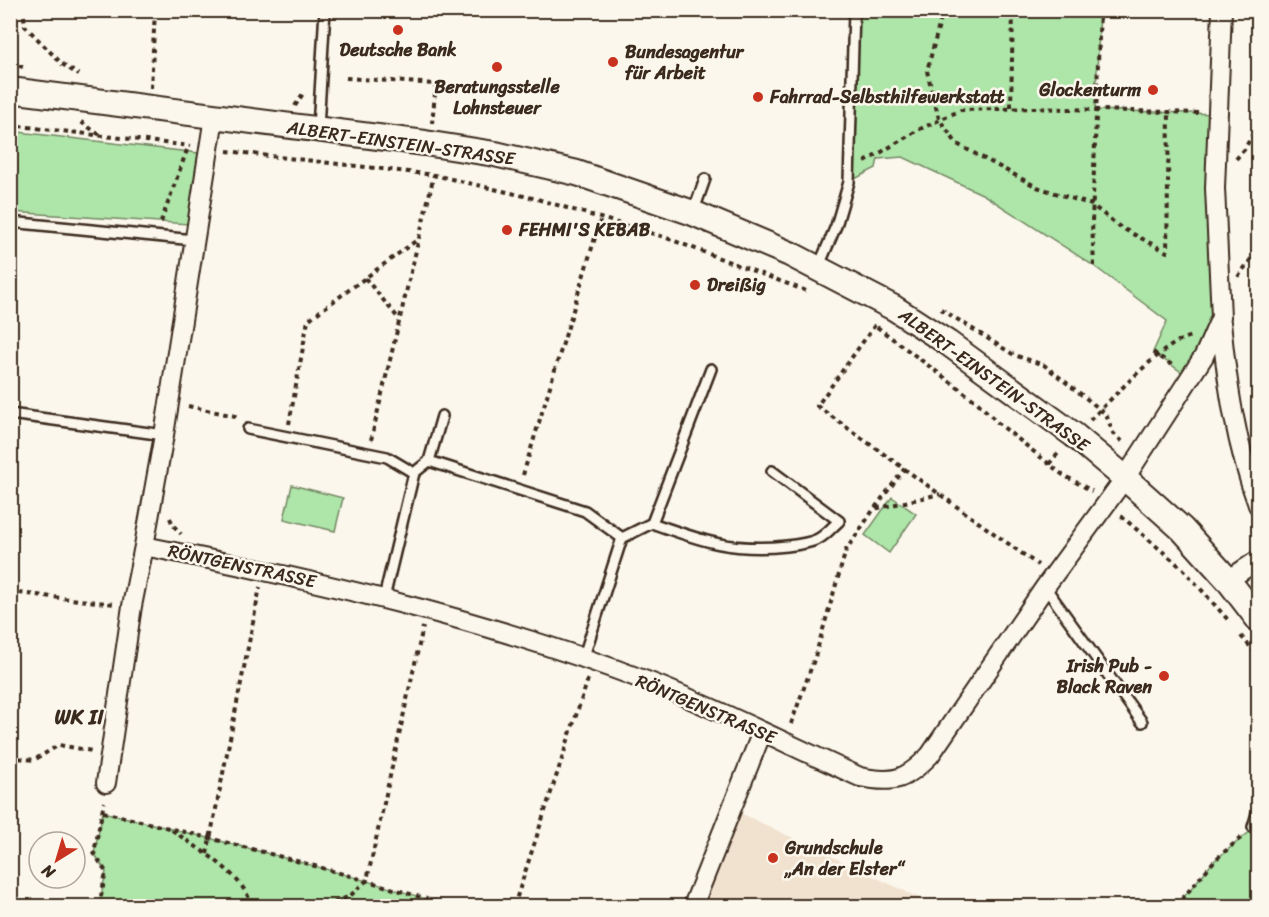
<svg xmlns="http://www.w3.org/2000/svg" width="1269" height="917" viewBox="0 0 1269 917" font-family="Sriracha,sans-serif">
<rect width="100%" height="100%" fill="#fbf7ec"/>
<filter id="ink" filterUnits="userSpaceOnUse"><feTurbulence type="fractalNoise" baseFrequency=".0167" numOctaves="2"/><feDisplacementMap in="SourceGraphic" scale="12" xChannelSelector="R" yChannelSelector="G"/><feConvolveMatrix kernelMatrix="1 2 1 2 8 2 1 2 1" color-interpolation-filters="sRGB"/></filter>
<g filter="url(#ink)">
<path fill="#f1e1cf" d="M732,809L936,906H693Z"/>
<path fill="#aee5a9" stroke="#748864" stroke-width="1.5" d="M854,11H1100L1095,110L1217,114L1221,306L1190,378L1153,352L1167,321L1094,266L984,195L903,157L878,159L876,168L849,182Z
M10,131L198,153L189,224L11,212Z
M292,485L343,498L335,531L284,519Z
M892,497L916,514L889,553L865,535Z
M103,812C219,840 334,869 448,906H99L106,872L94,853Z
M1258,825V906H1176L1215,860Z"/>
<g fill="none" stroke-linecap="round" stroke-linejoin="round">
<g stroke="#3b2a1e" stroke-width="14">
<path id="service" d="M318,128L325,10
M693,213L705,179
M10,222L194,240
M818,268L836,226L849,182L854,10
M10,414L164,435
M442,416L429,461L585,511L622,538
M248,429L387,457L414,473
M652,523L711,369
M1045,587L1142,722
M384,598L414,473L429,461
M583,659L622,538L652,523C702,541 732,552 787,546C796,545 810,543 818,539C826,535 833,526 839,521L772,471
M1253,827L1258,810"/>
</g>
<g stroke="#3b2a1e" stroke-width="22">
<path id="minor" d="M1221,322C1227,384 1236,446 1258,505
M144,546L164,435L214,117
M1228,580L1258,560
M106,783L132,606L144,546C316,580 489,620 652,683C723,711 791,746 860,777C894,784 906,780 930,755L1045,587L1125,478L1204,356L1221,317L1215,188L1222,10
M693,906L762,732"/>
</g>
<g stroke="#3b2a1e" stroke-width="28">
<path id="tertiary" d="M10,90L425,143L495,154L577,173L693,213L790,254L894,308L948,343L1074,435L1125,478L1182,529L1228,580L1258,619"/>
</g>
<path stroke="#3b2a1e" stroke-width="4" stroke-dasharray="4.5 4.5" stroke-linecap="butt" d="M943,10L927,71L939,119L957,144L1037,187L1092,205L1120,227L1167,252L1169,113
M24,16L25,26L62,64L79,75
M10,63L23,67
M346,78L436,84L432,123
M151,88L155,10
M295,106L304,92
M1011,107L1013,10
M81,122L100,135
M10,125L190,146
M227,151L434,175L537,199L664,237L809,292
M1236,159L1244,150L1258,125
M865,162L918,130L961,110L1032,108L1201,113
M161,222L187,150
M1094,266L1092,222L1100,10
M1238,277L1258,249
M365,278L399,319
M941,309L1014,355L1044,365L1106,414L1113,433L1124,443
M875,325L817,406L1038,565
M877,327L977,402L998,423L1063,475L1092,491
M1153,352L1175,367
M188,406L240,417
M1090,420C1112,399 1164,341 1192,336
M289,424L308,320L417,240
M371,440L434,175
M1049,464L1060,451
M905,468L874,509L940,494
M523,475L601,218
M1121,516L1183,569L1229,621
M170,518L173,525L181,534
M10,592L114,604
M1241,636L1258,656
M791,724L815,657L846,550L874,509
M10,757L34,760L59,745L92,751
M103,812C219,840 335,869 448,906
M172,830C200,851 241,871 252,906
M207,854L260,587
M251,902L280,906
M99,906L106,872L94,853L104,802
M326,906L350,896L367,880L423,627
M514,906L588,679
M1176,906L1215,860L1244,835"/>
<use href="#service" stroke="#fbf7ec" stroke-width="9"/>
<use href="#minor" stroke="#fbf7ec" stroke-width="18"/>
<use href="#tertiary" stroke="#fbf7ec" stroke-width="24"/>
</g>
</g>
<g fill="#c8321e" stroke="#fbf7ec" stroke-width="2">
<circle cx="398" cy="30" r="6"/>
<circle cx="613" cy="62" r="6"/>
<circle cx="497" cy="67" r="6"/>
<circle cx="1153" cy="90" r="6"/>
<circle cx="758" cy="97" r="6"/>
<circle cx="507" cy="230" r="6"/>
<circle cx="695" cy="285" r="6"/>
<circle cx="1164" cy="676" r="6"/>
<circle cx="773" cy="858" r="6"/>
</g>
<g text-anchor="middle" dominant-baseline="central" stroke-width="5" stroke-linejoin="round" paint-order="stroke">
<g font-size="18" font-weight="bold" fill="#3b2a1e" stroke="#fbf7ec" text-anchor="start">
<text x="398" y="50" text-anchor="middle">Deutsche Bank</text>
<text x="625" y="52">Bundesagentur<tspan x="625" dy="21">für Arbeit</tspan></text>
<text x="497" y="87" text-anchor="middle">Beratungsstelle<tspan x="497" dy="21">Lohnsteuer</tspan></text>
<text x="1141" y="90" text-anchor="end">Glockenturm</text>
<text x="770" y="97">Fahrrad-Selbsthilfewerkstatt</text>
<text x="519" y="230">FEHMI'S KEBAB</text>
<text x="707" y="285">Dreißig</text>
<text x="1152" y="666" text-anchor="end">Irish Pub -<tspan x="1152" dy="21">Black Raven</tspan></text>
<text x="785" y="848">Grundschule<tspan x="785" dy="21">„An der Elster“</tspan></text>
</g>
<g font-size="18" fill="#3b2a1e" stroke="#fbf7ec">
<text transform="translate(401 143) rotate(8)">ALBERT-EINSTEIN-STRASSE</text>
<text transform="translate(994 380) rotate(36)">ALBERT-EINSTEIN-STRASSE</text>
<text transform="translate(242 566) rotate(12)">RÖNTGENSTRASSE</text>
<text transform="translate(706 709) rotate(23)">RÖNTGENSTRASSE</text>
</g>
<g font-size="21" font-weight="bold" fill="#3b2a1e" stroke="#fbf7ec">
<text x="79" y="717">WK II</text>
</g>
</g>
<rect width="1269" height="917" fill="none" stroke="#fbf7ec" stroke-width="36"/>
<rect x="18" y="18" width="1233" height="881" fill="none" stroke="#3b2a1e" stroke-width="2" filter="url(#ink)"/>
<g transform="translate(57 860) rotate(217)"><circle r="28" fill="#fbf7ec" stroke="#aea59a" stroke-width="1.5"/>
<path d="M0-4.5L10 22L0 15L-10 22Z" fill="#c8321e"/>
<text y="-9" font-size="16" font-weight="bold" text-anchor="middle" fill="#3b2a1e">N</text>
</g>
</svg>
